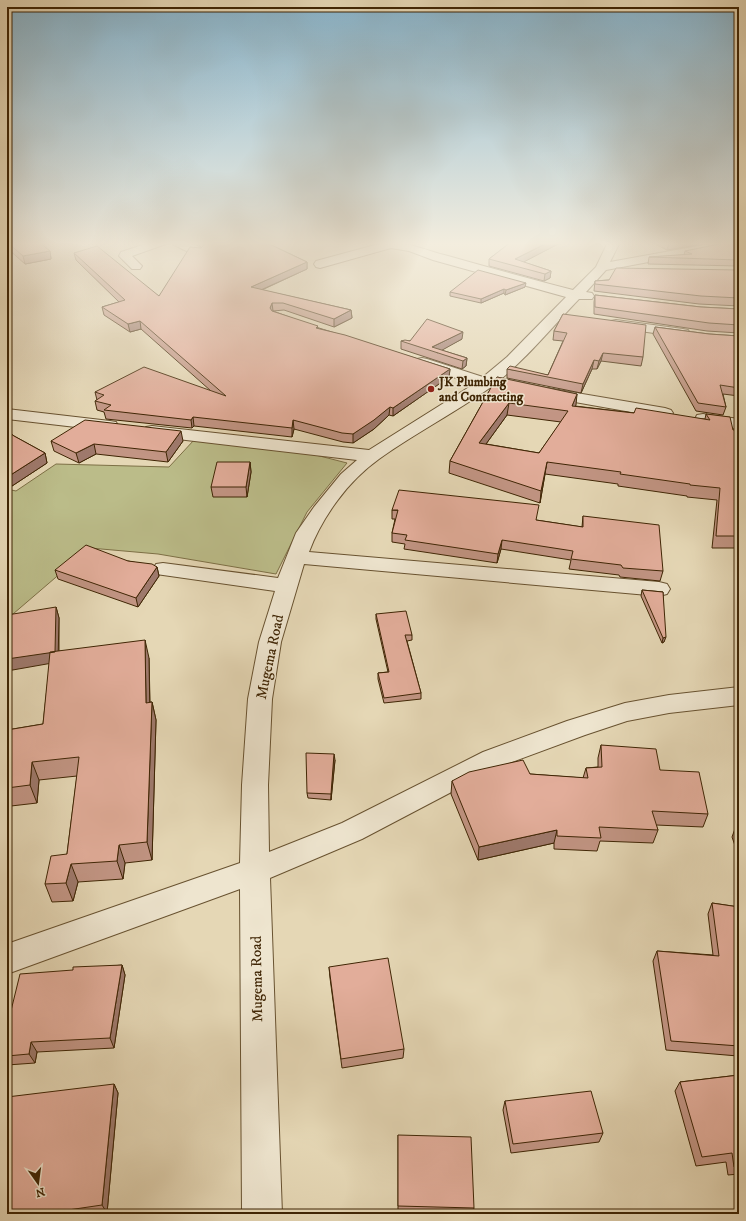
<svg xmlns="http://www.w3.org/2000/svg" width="746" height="1221" viewBox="0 0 746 1221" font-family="'IM FELL DW Pica',serif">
<rect width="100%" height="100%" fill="#e5d7b5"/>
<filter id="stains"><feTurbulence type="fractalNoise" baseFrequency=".005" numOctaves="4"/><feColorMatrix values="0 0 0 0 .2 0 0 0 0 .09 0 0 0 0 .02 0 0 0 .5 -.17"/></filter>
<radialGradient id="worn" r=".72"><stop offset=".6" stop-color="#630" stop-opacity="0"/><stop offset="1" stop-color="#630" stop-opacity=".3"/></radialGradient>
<path fill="#bbbc89" stroke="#7d7046" d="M194,440L308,453L347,463L307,512L276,574L158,554L90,548L13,614L7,615V489L16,491L56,464L169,467Z"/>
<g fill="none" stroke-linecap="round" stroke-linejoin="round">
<g stroke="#685230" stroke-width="2">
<path id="minor" d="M152,242H168L166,244L132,256L142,266L140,269H132L119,256L121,252Z
M170,242C180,241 197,242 204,251L202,254C193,256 181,248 172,244Z
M386,242C409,242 427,251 448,256C490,268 531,279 573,290L596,267L608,242H620L610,262L720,242H739V245L606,270L586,292L592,293L594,296L592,299H579C551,328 523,363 491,387C455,413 415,433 379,459C348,481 322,517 309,552L659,582L667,584L670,589L667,594L659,596L304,564L281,642L272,699L268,785L269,852L342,823L483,752L567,721L625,703L669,695L739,687V705L669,713L627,721L585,735L501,766L362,839L270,878L282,1214H242L240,889L7,974V944L240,863L242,785L248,699L259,642L275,591L156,574L153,569L156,564L163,563L278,578L296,533L314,507L341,474L357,460L152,436L146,435L144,431L146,427L152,426L369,450L474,384L417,365L415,362L417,359L422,358L427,359L483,377L507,357L566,297L433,260L409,251L391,248L320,268L316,267L314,264L316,261Z
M616,320L683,329L688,330L690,333L688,336L683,337L611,327L609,324L611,321Z
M547,388L665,408L671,410L673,413L671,416L665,418L541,396L539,393L541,390Z
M7,409L110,421L116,422L118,426L116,430L110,431L7,419Z
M703,414L739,419V429L697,423L695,419L697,415Z"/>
</g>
<use href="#minor" fill="#eee5cf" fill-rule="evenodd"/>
</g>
<path fill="#c29584" stroke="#3f2504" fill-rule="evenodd" d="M7,242L50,251L51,259L25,264L7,248Z
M197,242H265L307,262V269L262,290L351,310L352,318L334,327L284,310L273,311L319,328L450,369L449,377L393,416L389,415L374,429L353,443L343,442L294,429L292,437L194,426L192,428L106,419L104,412L97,410L95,401L97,400L95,392L211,391L141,329L130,332L104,315L102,307L119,302L76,260L74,253L159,296L202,248L198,244Z
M399,242H418L413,244Z
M511,242H562L523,262L551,271L550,278L544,281L489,266V259Z
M653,242H714L667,250L653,243Z
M739,242V266L648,264L649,257L684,255L685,251Z
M739,270V306L699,304L594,291L595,281Z
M525,287L505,295L504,293L481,303L450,296V292Z
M595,295L701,307L739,309V333L707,331L594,314V302Z
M563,314L643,357L641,366L601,361L597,369H592L581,393L507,378V369L548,375L563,341L553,340L554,331Z
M655,327L709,334L739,336V396L723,394L726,407L723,415L696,411L653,334Z
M462,339L441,350L467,358L466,366L462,369L401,349V341Z
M497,377L577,394L575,406L634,413L705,419L706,414L733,430H739V553L737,548H712L717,500L687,497V496L618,486V484L545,474L540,503L449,473L450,461ZM507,415L561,422L539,453L486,444Z
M7,431L14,436L45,453L47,463L12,486L7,484Z
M51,441H183L168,462L96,454L79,463L54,451Z
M250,462L251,472L247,497H213L211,487Z
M392,510L536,520L582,527L583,516L663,571L660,581L620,577L619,575L569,569L571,560L501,549L497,563L404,549L405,544L392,542V533L395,519H392Z
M128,561L157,567L159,576L138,607L58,579L55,570Z
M642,590L663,592L664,642L662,643L641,596Z
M56,607L59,618V651L149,658L150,702H152L156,720L152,860L125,863L123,879L78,882L73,901L52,902L45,884L67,854L77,776L39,780L37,803L11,806L7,829V730L43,724Z
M376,614L412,635V640L407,641L421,693V699L384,703L378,679V673L388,672L376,619Z
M601,745L660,770L708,814L703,827L656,825L658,830L653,843L600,841L597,851L554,849V843L478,860L451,794L452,781L530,774L583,778L586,768L598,767V758Z
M335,760L331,800L308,798L307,793Z
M736,826H739V857L732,837Z
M712,903L739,907V1054L738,1056L666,1050L653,961L657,951L713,955L708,914Z
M122,965L125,975L114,1048L37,1052L35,1063L7,1065V1027L73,970Z
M329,967L404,1049L403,1058L342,1068L330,978Z
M739,1075V1174L728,1175L726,1162L696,1166L675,1091L680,1082Z
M114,1084L118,1093L107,1213L102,1214H7Z
M505,1101L603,1133L599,1142L511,1153L503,1110Z
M398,1135L474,1208L473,1214H398Z"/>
<path fill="#9e796c" stroke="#3f2504" d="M413,242H418L413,244Z
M549,242H562L516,266L515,259Z
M678,242H714L667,250L669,243Z
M50,251L51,259L25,264L23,256Z
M307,262V269L252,294L251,287Z
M551,271L550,278L544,281L545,274Z
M526,283L525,287L505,295L506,290Z
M504,289V293L481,303V299Z
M272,303L273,311L271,316L270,308Z
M351,310L352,318L334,327V319Z
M140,321L141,329L130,332L128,324Z
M463,332L462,339L437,353L432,347Z
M603,353L601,361L597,369L599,361Z
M467,358L466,366L462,369L463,361Z
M594,360L592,369L581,393L583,384Z
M450,369L449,377L393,416V408Z
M577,394L576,405L570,417L572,406Z
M509,403L507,415L478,455L479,443Z
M390,407L389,415L374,429L353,443V434Z
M193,417L194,426L192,428L191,420Z
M293,420L294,429L292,437V428Z
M181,431L183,441L168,462L166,452Z
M94,444L96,454L79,463L76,453Z
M45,453L47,463L12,486L9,476Z
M250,462L251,472L247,497L246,487Z
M547,462L545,474L540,503L541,491Z
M502,540L501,549L497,563L498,554Z
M157,567L159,576L138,607L136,598Z
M56,607L59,618L58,662L7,671V659Z
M666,637L664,642L662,643L663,638Z
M145,640L149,658L150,721L146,703Z
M152,702L156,720L152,860L147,842Z
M334,754L335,760L331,800V794Z
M32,762L39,780L37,803L30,785Z
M7,798L11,806L7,829Z
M557,830L554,843L478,860L479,847Z
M119,845L125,863L123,879L117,861Z
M71,864L78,882L73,901L66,883Z
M122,965L125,975L114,1048L110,1038Z
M31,1042L37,1052L35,1063L29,1054Z
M114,1084L118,1093L107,1213L102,1205Z"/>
<path fill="#e2ad9a" stroke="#3f2504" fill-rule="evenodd" d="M7,242H39L50,251L23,256Z
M203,242H265L307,262L251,287L351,310L334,319L283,303H272L270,308L272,311L318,326L316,328L345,335L450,369L393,408L390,407L374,420L353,434L342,433L293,420L292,428L193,417L191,420L104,410L111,405L95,401L104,395L95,392L144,367L226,396L140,321L128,324L102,307L125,300L74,253L97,246L159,296L190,247L201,248L204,245V243Z
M511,242H549L515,259L551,271L545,274L489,259Z
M665,242H678L669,243Z
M729,242H739V260L649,257L692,254L685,251Z
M616,268L739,270V298L701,296L595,284V281L609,280Z
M478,270L526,283L506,290L504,289L481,299L450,292Z
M595,295L701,307L739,309V325L709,323L595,307Z
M563,314L646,325L643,357L603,353L599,361L594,360L583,384L507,369L510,366L548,375L567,333L554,331Z
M427,319L463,332L432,347L467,358L463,361L401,341L405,340L410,341Z
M655,327L709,334L739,336V388L720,385L726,407L698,403Z
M497,377L577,394L572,406L634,413L636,408L710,420L706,414L730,417L733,430H739V536H716L720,488L690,485V484L620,474L621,472L547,462L541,491L450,461ZM509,403L568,411L539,453L479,443Z
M85,420L181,431L166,452L94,444L76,453L51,441Z
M7,431L14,436L45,453L9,476H7Z
M217,462H250L246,487H211Z
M399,490L539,505L536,520L583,527V516L659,525L663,571L623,568L621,565L571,559L573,551L502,540L498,554L405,540L407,535L392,533L398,510H392Z
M86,545L128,561L152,564L157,567L136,598L55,570Z
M642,590L663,592L666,637L663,638Z
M56,607L55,652L7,659V615Z
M406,611L412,635H405L421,693L384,698L378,673L389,672L376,614Z
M145,640L146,703L152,702L147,842L119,845L117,861L71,864L66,883L45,884L51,856L67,854L79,757L32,762L30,785L7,788V730L43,724L50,652Z
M601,745L656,749L660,770L699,772L708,814L652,811L658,830L599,827L601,838L557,836V830L479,847L452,781L469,772L523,760L530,774L588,778L586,768L602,767Z
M306,753L334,754L331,794L307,793Z
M736,826H739V833Z
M712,903L739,907V1013L736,1012L739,1025V1046L671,1041L657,951L719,956Z
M388,958L404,1049L341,1059L329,967Z
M122,965L110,1038L31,1042L29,1054L7,1056V1027L20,974L73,970V967Z
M739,1075V1166L734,1167L732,1153L702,1157L680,1082Z
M114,1084L102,1205L41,1214H7V1097Z
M591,1091L603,1133L513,1144L505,1101Z
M398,1135L471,1137L474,1208L398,1206Z"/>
<linearGradient id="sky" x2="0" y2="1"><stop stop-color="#87b6d0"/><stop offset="0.59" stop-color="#f3edde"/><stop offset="1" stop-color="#f3edde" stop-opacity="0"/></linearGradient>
<rect width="746" height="413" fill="url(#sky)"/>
<circle fill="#8f2418" stroke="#eee5cf" stroke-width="1.5" cx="431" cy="389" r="4"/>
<g text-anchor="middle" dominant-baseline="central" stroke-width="3" stroke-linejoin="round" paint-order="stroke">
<g font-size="13" font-weight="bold" fill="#3f2504" stroke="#eee5cf" text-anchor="start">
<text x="439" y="382">JK Plumbing<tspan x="439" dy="15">and Contracting</tspan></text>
</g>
<g font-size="15" fill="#3f2504" stroke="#eee5cf">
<text transform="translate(270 657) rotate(-78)">Mugema Road</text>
<text transform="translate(257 979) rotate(-91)">Mugema Road</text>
</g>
</g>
<rect width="746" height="1221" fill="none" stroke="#e5d7b5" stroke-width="24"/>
<rect x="8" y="8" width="730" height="1205" fill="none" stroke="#3f2504" stroke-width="2"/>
<rect x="12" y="12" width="722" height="1197" fill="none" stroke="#3f2504"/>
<g transform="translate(38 1183) rotate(166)" stroke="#eee5cf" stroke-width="3" paint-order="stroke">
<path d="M0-3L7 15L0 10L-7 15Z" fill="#3f2504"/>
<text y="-6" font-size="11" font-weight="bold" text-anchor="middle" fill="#3f2504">N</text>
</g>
<rect width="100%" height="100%" filter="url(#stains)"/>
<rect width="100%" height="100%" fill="url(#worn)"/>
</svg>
